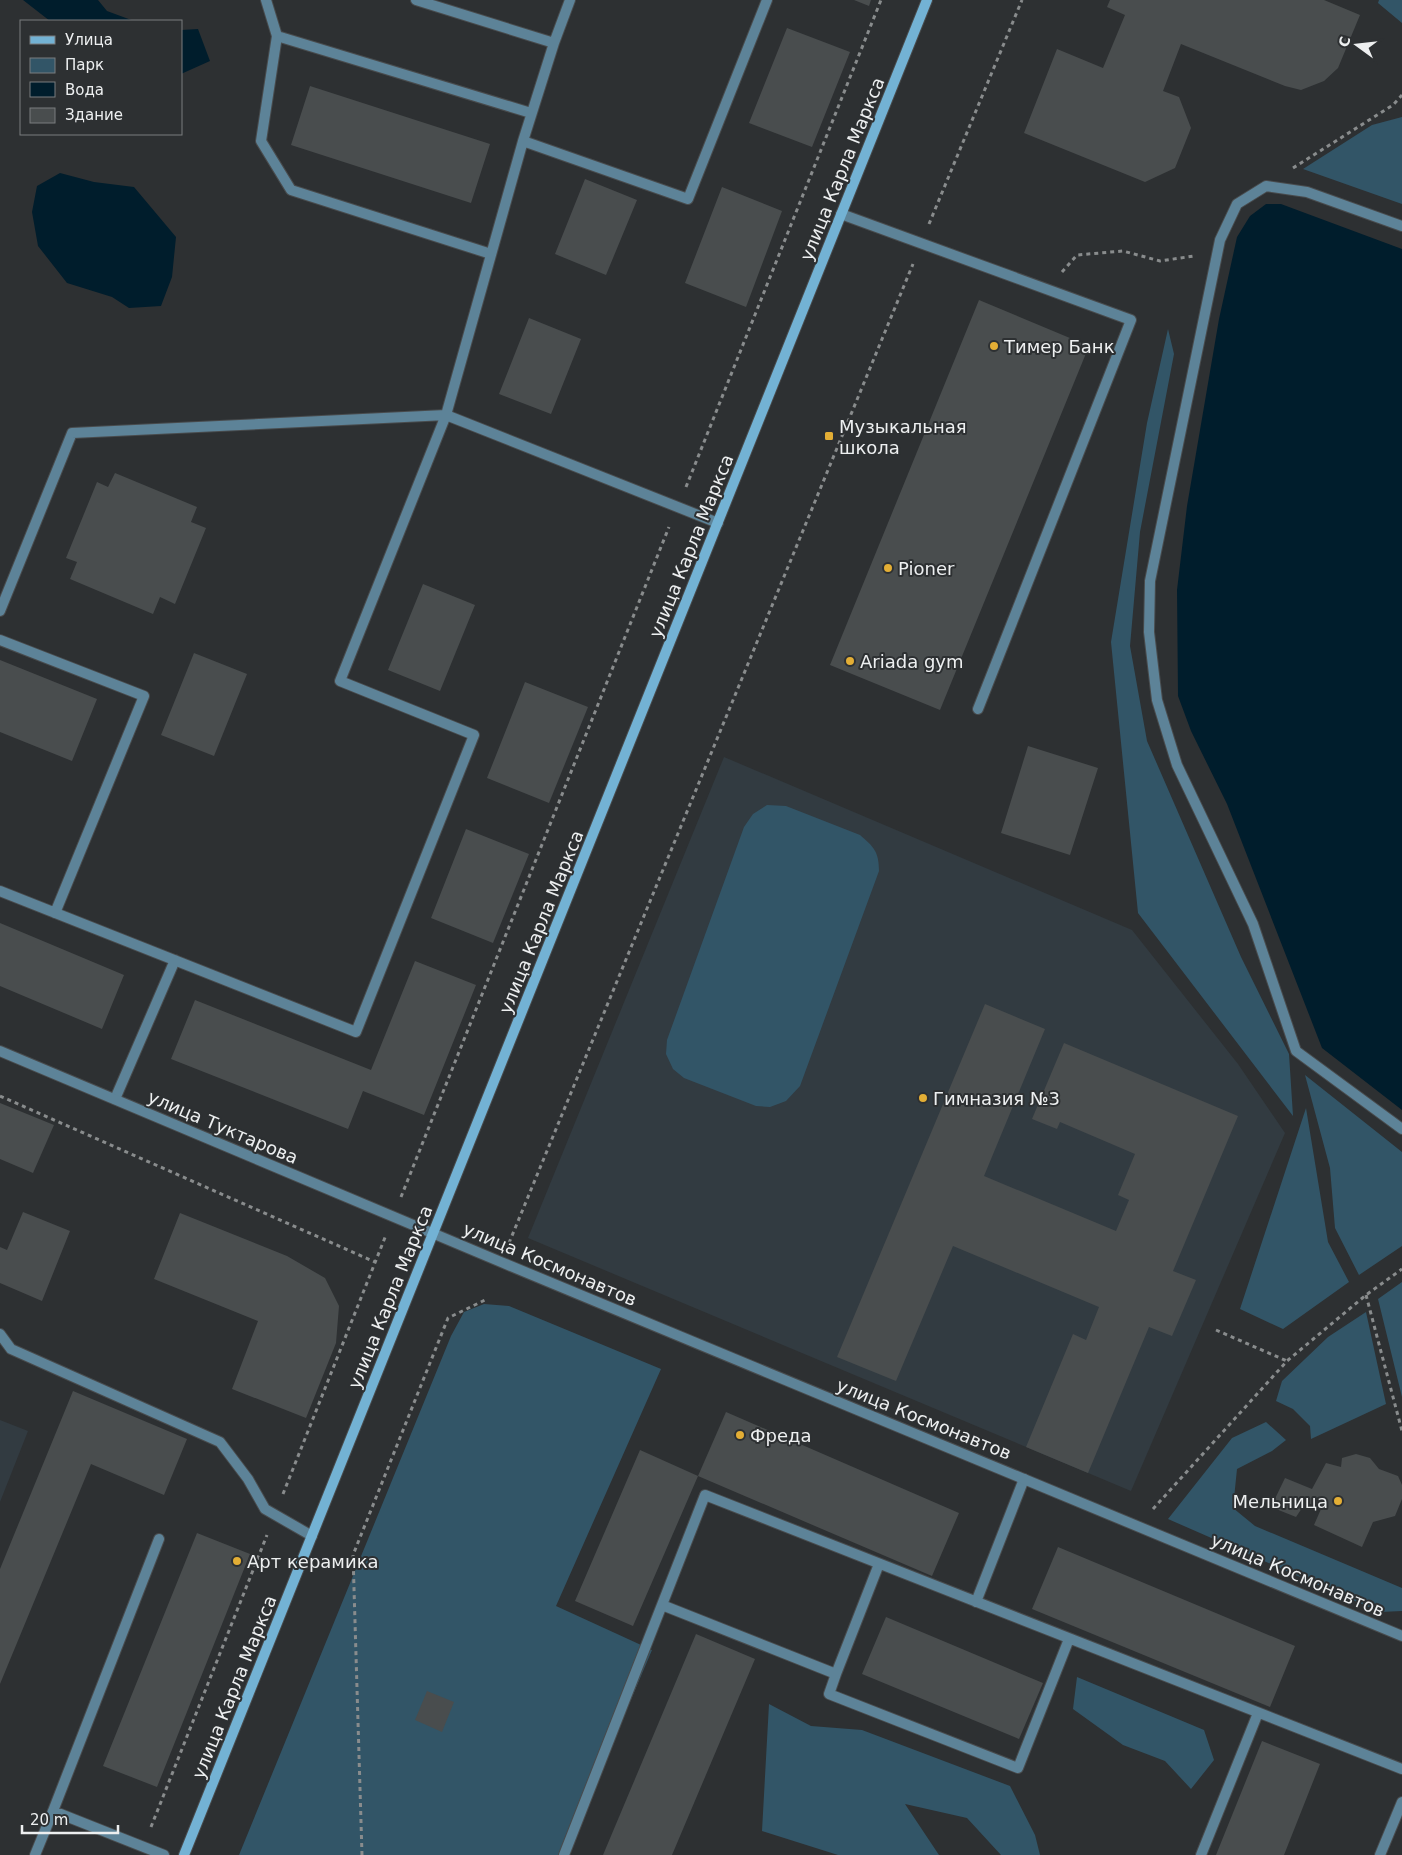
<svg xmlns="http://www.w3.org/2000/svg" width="1402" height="1855" viewBox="0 0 1402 1855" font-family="'DejaVu Sans',sans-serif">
<rect width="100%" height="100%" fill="#2d3032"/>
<path fill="#323b41" d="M724,757L1132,930L1238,1064L1285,1133L1131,1491L528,1238Z
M0,1420L28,1431L0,1502Z"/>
<path fill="#325567" d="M1379,0H1402V23L1378,3Z
M1402,117V204L1303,169L1372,125Z
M1168,329L1174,354L1140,532L1130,646L1147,741L1241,957L1289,1054L1293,1116L1138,913L1111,642L1147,423Z
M767,805L786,806L860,835C874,847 879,852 879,871L800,1086L786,1101L770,1107L756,1106L684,1078L673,1069L666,1054L667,1040L744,827L753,814Z
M1305,1075L1402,1152V1246L1359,1275L1335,1228L1330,1168Z
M1306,1108L1328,1242L1349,1282L1283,1329L1240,1309Z
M1402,1282V1397L1378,1299Z
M484,1304L509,1306L661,1369L556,1606L652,1650L565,1855H239L451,1336L464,1312Z
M1366,1312L1386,1404L1311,1439L1310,1426L1293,1409L1276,1401L1282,1381L1328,1337Z
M1266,1422L1286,1440L1272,1451L1237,1469L1233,1508L1255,1526L1402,1588V1611L1380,1612L1168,1519L1232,1438Z
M1077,1677L1204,1730L1214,1760L1191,1789L1165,1761L1123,1745L1073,1709Z
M769,1704L811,1726L862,1730L1010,1786L1035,1835L1040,1855H1001L967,1818L905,1804L939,1855H838L762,1831Z"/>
<path fill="#001d2c" d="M23,0H98L107,11L134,21H50Z
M198,29L210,61L181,74V30Z
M60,173L94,182L134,187L176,237L172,277L161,306L129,308L112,297L67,283L38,246L32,212L37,186Z
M1266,204H1281L1402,249V1110L1322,1048L1227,804L1191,731L1178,696L1177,590L1187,506L1219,319L1237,237L1250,216Z"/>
<path fill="#494d4e" d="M854,0H871L869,6Z
M1110,0H1324L1360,15L1338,68L1324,81L1301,90L1285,86L1181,44L1163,91L1179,97L1191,128L1175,168L1145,182L1024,133L1057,49L1103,68L1125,15L1107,7Z
M787,28L850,52L812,147L749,123Z
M310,86L490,144L471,203L291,145Z
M585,179L637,200L606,275L555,254Z
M722,187L782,211L746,307L685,283Z
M979,300L1089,346L940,710L830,665Z
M529,318L581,339L551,414L499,394Z
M115,473L197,507L191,522L206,528L175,604L160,597L153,614L70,579L77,562L66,558L97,482L108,487Z
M423,584L475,605L440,691L388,670Z
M194,653L247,674L214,756L161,735Z
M0,660L97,699L72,761L0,732Z
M525,682L588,707L549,803L487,778Z
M1028,746L1098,768L1070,855L1001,833Z
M466,829L529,854L493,943L431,918Z
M0,923L124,975L102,1029L0,986Z
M415,961L476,985L424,1115L363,1091L348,1129L171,1059L195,1000L371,1070Z
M985,1004L1045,1029L984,1176L1116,1231L1129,1200L1118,1195L1135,1154L1060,1122L1057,1129L1032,1119L1064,1043L1238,1116L1173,1271L1196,1280L1172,1336L1149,1327L1088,1473L1026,1447L1073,1334L1086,1340L1099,1307L953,1246L896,1381L837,1357Z
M0,1103L54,1125L33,1173L0,1159Z
M23,1212L70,1231L42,1301L0,1283V1247L7,1250Z
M180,1213L287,1256L325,1278L339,1306L336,1343L306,1418L232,1389L258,1321L154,1279Z
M73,1391L187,1439L164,1495L91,1464L0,1684V1569Z
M726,1412L959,1513L932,1576L698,1476L633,1626L575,1601L640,1450L698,1476Z
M1356,1454L1370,1458L1379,1469L1398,1476L1402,1485V1499L1395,1516L1373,1522L1362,1547L1314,1525L1321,1509L1306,1502L1296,1517L1271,1507L1285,1478L1312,1489L1326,1463L1341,1467L1342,1458Z
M197,1533L250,1554L157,1787L103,1766Z
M1058,1547L1295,1646L1270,1707L1032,1609Z
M886,1617L1043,1683L1019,1739L862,1674Z
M696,1634L755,1659L672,1855H603Z
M427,1691L454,1702L442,1732L415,1720Z
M1262,1741L1320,1764L1284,1855H1216Z"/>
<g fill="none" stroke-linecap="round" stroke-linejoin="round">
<g stroke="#484b4d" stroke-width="12">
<path id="lane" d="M266,0L277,36L531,113
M416,0L554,43
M277,36L261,141L291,190L491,254
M523,141L554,43L570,0
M841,214L1131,320L978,709
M0,611L72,433L446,415L718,523
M0,640L144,696L55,913
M0,891L356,1032L474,735L340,681L446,415L523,141L688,199L767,0
M115,1099L175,960
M0,1334L11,1349L220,1442L248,1479L265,1509L312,1536
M976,1602L1024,1479
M662,1605L836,1674L879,1564
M836,1674L829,1694L1018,1768L1069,1639
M53,1811L159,1539
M35,1855L53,1811L164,1855
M564,1855L705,1495L1402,1769
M1201,1855L1258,1713"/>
</g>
<g stroke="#484b4d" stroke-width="12">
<path id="street" d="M1402,226L1307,192L1266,186L1237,204L1220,240L1150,581L1149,632L1157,700L1177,765L1253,924L1296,1051L1402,1129
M0,1051L501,1262L1402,1636
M1380,1855L1402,1802"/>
</g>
<g stroke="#484b4d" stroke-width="12">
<path id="secondary" d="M184,1855L927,0"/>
</g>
<path stroke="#898c8d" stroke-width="3" stroke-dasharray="4 4" stroke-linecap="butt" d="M1293,168L1393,105L1402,95
M929,224L1022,0
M1062,272L1077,255L1123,251L1160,261L1194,256
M686,487L881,0
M0,1096L375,1262
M401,1197L669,527
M509,1243L913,264
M1366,1295L1402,1431
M1216,1330L1287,1361
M283,1494L386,1235
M1153,1509L1287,1361L1366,1295L1402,1269
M151,1827L267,1535
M362,1855L353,1555L448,1318L485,1300"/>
<use href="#lane" stroke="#5d8398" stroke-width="10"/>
<use href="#street" stroke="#5d8398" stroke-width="10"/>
<use href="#secondary" stroke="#73b2d4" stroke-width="10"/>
</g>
<g fill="#e3ae35" stroke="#2d3032" stroke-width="2">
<circle cx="994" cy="346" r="5"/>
<rect x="824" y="431" width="10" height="10" rx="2.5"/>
<circle cx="888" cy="568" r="5"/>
<circle cx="850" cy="661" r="5"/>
<circle cx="923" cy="1098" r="5"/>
<circle cx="740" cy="1435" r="5"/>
<circle cx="1338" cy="1501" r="5"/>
<circle cx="237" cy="1561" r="5"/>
</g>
<g text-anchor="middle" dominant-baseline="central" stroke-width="4" stroke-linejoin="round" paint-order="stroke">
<g font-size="18" fill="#edeff0" stroke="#2d3032">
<text transform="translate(842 169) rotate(-68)">улица Карла Маркса</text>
<text transform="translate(691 546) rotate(-68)">улица Карла Маркса</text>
<text transform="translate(541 922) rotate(-68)">улица Карла Маркса</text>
<text transform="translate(223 1127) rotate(23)">улица Туктарова</text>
<text transform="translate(550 1264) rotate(23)">улица Космонавтов</text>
<text transform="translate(390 1297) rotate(-68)">улица Карла Маркса</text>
<text transform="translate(924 1419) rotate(22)">улица Космонавтов</text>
<text transform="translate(1298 1575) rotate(23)">улица Космонавтов</text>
<text transform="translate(234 1687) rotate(-68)">улица Карла Маркса</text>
</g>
<g font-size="18" fill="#edeff0" stroke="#2d3032" text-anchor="start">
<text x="1004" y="346">Тимер Банк</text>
<text x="839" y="426">Музыкальная<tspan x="839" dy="21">школа</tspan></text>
<text x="898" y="568">Pioner</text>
<text x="860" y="661">Ariada gym</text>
<text x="933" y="1098">Гимназия №3</text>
<text x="750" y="1435">Фреда</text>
<text x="1328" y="1501" text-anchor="end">Мельница</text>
<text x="247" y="1561">Арт керамика</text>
</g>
</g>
<rect x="20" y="20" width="162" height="115" fill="#2d3032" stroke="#7a7c7e"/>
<rect x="30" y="36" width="25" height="8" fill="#73b2d4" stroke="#7a7c7e"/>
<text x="65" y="45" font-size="15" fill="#edeff0">Улица</text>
<rect x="30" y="58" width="25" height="15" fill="#325567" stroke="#7a7c7e"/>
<text x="65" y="70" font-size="15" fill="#edeff0">Парк</text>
<rect x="30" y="82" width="25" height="15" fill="#001d2c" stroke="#7a7c7e"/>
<text x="65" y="95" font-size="15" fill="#edeff0">Вода</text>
<rect x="30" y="108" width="25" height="15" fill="#494d4e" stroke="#7a7c7e"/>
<text x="65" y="120" font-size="15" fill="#edeff0">Здание</text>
<g transform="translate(1357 45) rotate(285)" stroke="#2d3032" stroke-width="4" paint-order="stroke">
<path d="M0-4L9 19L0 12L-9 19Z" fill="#edeff0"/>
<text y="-8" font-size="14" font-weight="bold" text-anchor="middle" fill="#edeff0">С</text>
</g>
<path d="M22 1825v8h96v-8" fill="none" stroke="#edeff0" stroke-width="2.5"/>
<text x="30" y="1825" font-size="15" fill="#edeff0" stroke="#2d3032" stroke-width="4" paint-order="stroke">20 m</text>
</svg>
